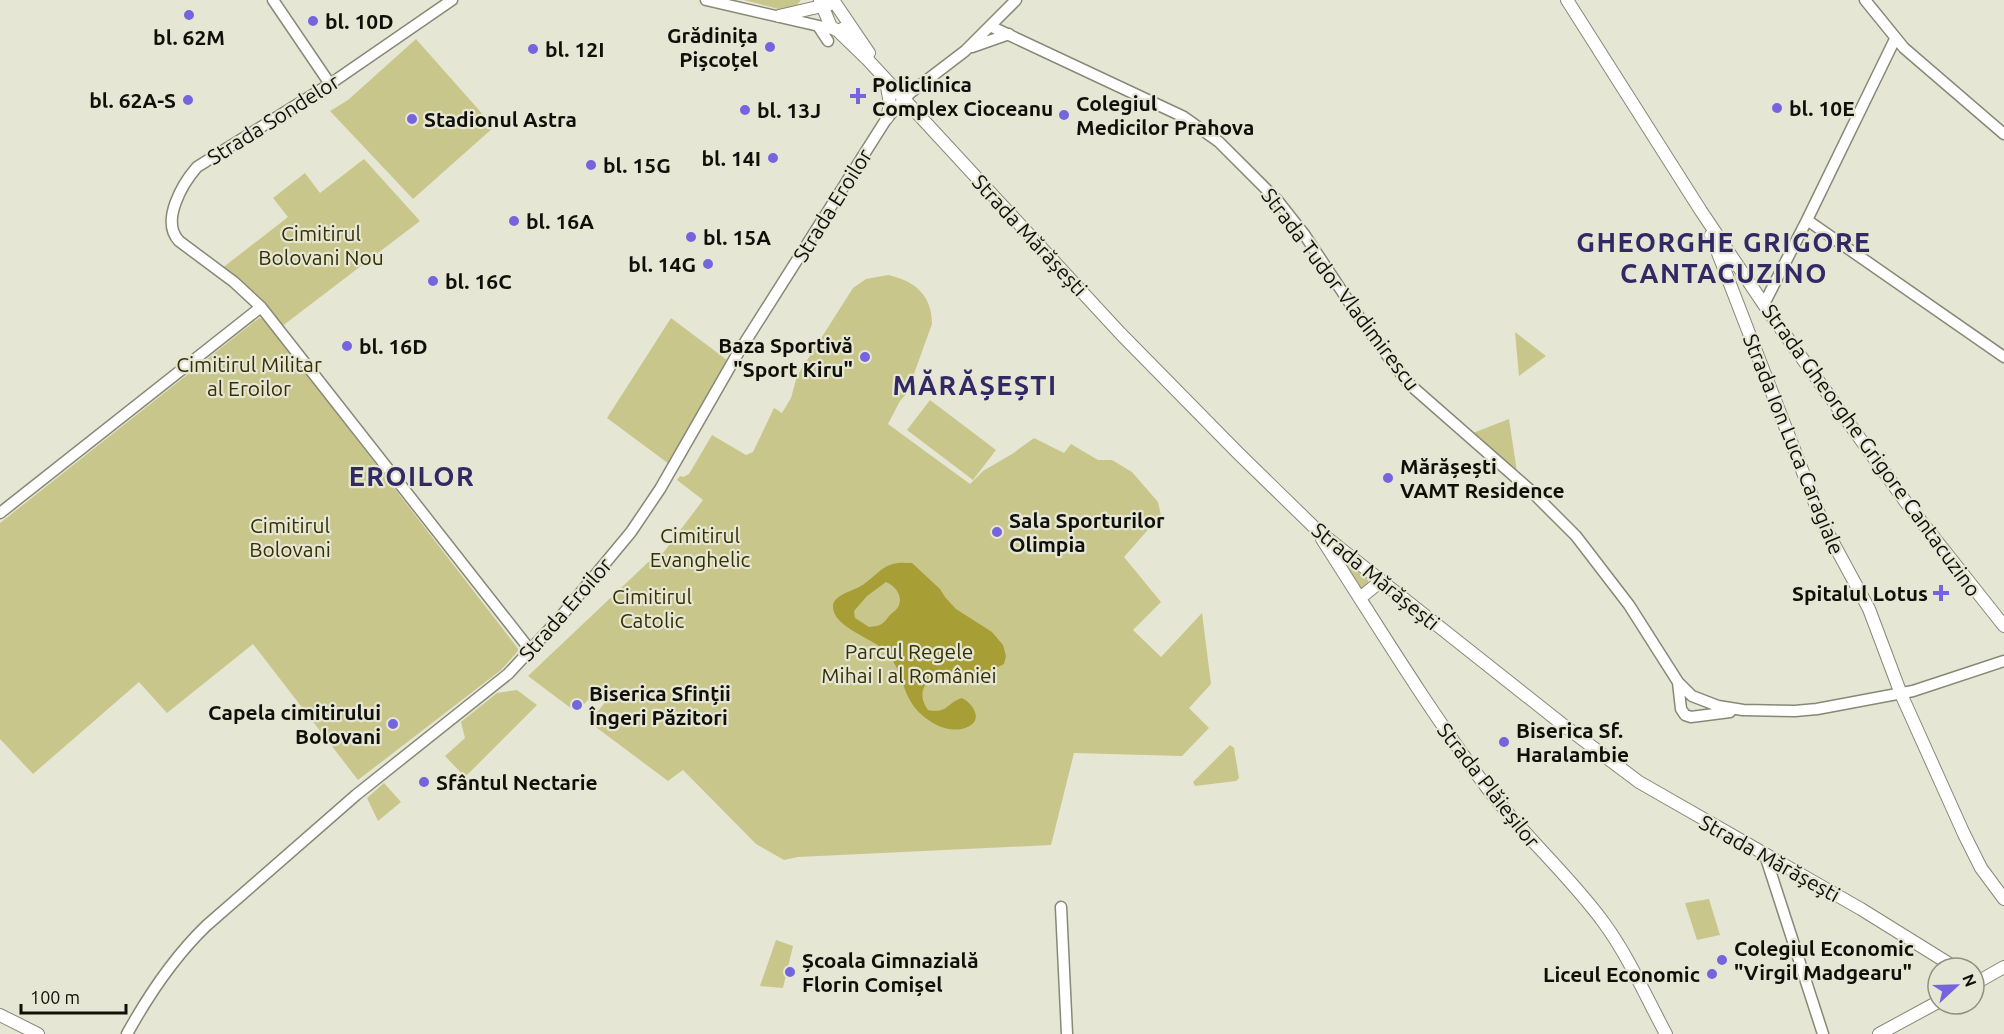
<svg xmlns="http://www.w3.org/2000/svg" width="2004" height="1034" viewBox="0 0 2004 1034" font-family="Ubuntu,sans-serif">
<rect width="100%" height="100%" fill="#e6e6d4"/>
<path fill="#c9c68c" d="M744,0H801L797,5L786,11Z
M416,39L494,127L413,199L330,111L348,100Z
M364,159L420,221L281,327L254,292L221,269L288,217L273,198L305,173L320,193Z
M888,275C915,281 932,295 932,324L907,393L900,401L888,424L970,484L983,471L1012,454L1034,438L1064,453L1071,444L1098,460H1112L1132,472L1158,502L1161,515L1124,557L1161,602L1133,630L1161,657L1202,613L1211,684L1189,708L1209,728L1182,756L1074,753L1051,845L798,857L784,860L756,844L683,770L668,781L589,722L607,700L596,692L576,712L528,676L660,551L663,553L703,500L677,480L680,476L683,477L689,474L712,435L746,455L753,452L774,408L782,413L791,398L797,376L853,288L866,279Z
M259,318L264,319L519,650L501,670L358,780L253,644L167,713L139,682L33,774L0,739V523Z
M671,318L727,360L669,464L607,418Z
M1515,332L1546,356L1519,376Z
M930,400L996,450L973,480L907,430Z
M1509,419L1517,472L1473,433Z
M1344,560L1368,580V584L1363,589L1360,588L1342,561Z
M517,690L537,705L466,776L463,775L445,756L465,738L461,722L497,693Z
M1230,745L1234,748L1239,778L1236,781L1195,786L1193,782Z
M384,783L401,802L378,821L367,798Z
M1709,899L1720,935L1697,940L1685,903Z
M776,940L793,946L783,988L760,986Z"/>
<path fill="#a79f36" fill-rule="evenodd" d="M912,563L940,589L945,597L956,609L992,632L1003,645L1006,656L1004,664L990,671L975,675L926,684C920,693 922,701 928,710C948,714 946,703 962,698C975,705 984,722 965,728C946,735 920,718 911,702C899,681 902,668 883,649C871,638 831,626 833,605C835,595 852,591 859,587C871,581 880,567 893,564C899,562 906,563 912,563ZM886,582C894,585 903,595 899,605C897,610 893,612 889,616C883,624 881,626 869,627L855,618L854,611L867,596Z"/>
<g fill="none" stroke-linecap="round" stroke-linejoin="round">
<g stroke="#887" stroke-width="13">
<path id="tertiary" d="M273,0L330,84
M452,0L330,84L197,167C183,183 160,221 179,241L234,282L261,307L531,651
M706,0L832,29
M1865,0L1904,48L2004,134
M818,26L828,41
M990,26L1184,117L1219,142L1278,201L1304,234L1363,323L1408,383L1530,490L1576,536L1629,605L1678,682L1692,696L1718,706L1743,710L1795,711L1817,709L1913,691L2004,661
M972,47L1009,34
M1807,220L2004,357
M1764,304L1807,220L1895,39
M0,513L261,307
M1678,682L1681,709L1685,715L1691,717L1730,712
M1765,855L1823,1034
M1061,907L1067,1034
M127,1034C149,994 173,958 206,926L356,795L508,674L558,620L631,532L660,489L735,358L887,118L910,93L965,51L1016,0"/>
</g>
<g stroke="#887" stroke-width="14">
<path id="secondary" d="M820,0L831,27L838,31L844,28
M833,0L869,53
M1567,0L1701,211L1771,315L1905,501L2004,626
M779,16L835,3
M838,31L868,60L1120,333L1238,453L1317,530L1562,724L1639,782L1861,909L1956,968
M886,81L890,104L887,118
M1711,235L1823,524L1869,609L1901,694L1964,834L1981,868L2004,899
M1322,539C1376,623 1428,709 1488,789C1524,836 1569,875 1604,923C1629,957 1646,997 1666,1034
M1360,598L1381,581
M1974,984L2004,967
M0,1015L38,1034
M1879,1034L1938,1002"/>
</g>
<use href="#tertiary" stroke="#fff" stroke-width="10"/>
<use href="#secondary" stroke="#fff" stroke-width="12"/>
</g>
<g fill="#7465df" stroke="#e6e6d4" stroke-width="2">
<circle cx="189" cy="15" r="6"/>
<circle cx="313" cy="21" r="6"/>
<circle cx="770" cy="47" r="6"/>
<circle cx="533" cy="49" r="6"/>
<path d="M855 87h6v6h6v6h-6v6h-6v-6h-6v-6h6z"/>
<circle cx="188" cy="100" r="6"/>
<circle cx="1777" cy="108" r="6"/>
<circle cx="745" cy="110" r="6"/>
<circle cx="1064" cy="115" r="6"/>
<circle cx="412" cy="119" r="6"/>
<circle cx="773" cy="158" r="6"/>
<circle cx="591" cy="165" r="6"/>
<circle cx="514" cy="221" r="6"/>
<circle cx="691" cy="237" r="6"/>
<circle cx="708" cy="264" r="6"/>
<circle cx="433" cy="281" r="6"/>
<circle cx="347" cy="346" r="6"/>
<circle cx="865" cy="357" r="6"/>
<circle cx="1388" cy="478" r="6"/>
<circle cx="997" cy="532" r="6"/>
<path d="M1938 584h6v6h6v6h-6v6h-6v-6h-6v-6h6z"/>
<circle cx="577" cy="705" r="6"/>
<circle cx="393" cy="724" r="6"/>
<circle cx="1504" cy="742" r="6"/>
<circle cx="424" cy="782" r="6"/>
<circle cx="1722" cy="960" r="6"/>
<circle cx="790" cy="972" r="6"/>
<circle cx="1712" cy="974" r="6"/>
</g>
<g text-anchor="middle" dominant-baseline="central" stroke-width="4.5" stroke-linejoin="round" paint-order="stroke">
<g font-size="21" font-weight="bold" fill="#100f09" stroke="#e6e6d4" text-anchor="start">
<text x="325" y="21">bl. 10D</text>
<text x="758" y="35" text-anchor="end">Grădinița<tspan x="758" dy="24">Pișcoțel</tspan></text>
<text x="189" y="37" text-anchor="middle">bl. 62M</text>
<text x="545" y="49">bl. 12I</text>
<text x="872" y="84">Policlinica<tspan x="872" dy="24">Complex Cioceanu</tspan></text>
<text x="176" y="100" text-anchor="end">bl. 62A-S</text>
<text x="1076" y="103">Colegiul<tspan x="1076" dy="24">Medicilor Prahova</tspan></text>
<text x="1789" y="108">bl. 10E</text>
<text x="757" y="110">bl. 13J</text>
<text x="424" y="119">Stadionul Astra</text>
<text x="761" y="158" text-anchor="end">bl. 14I</text>
<text x="603" y="165">bl. 15G</text>
<text x="526" y="221">bl. 16A</text>
<text x="703" y="237">bl. 15A</text>
<text x="696" y="264" text-anchor="end">bl. 14G</text>
<text x="445" y="281">bl. 16C</text>
<text x="853" y="345" text-anchor="end">Baza Sportivă<tspan x="853" dy="24">"Sport Kiru"</tspan></text>
<text x="359" y="346">bl. 16D</text>
<text x="1400" y="466">Mărășești<tspan x="1400" dy="24">VAMT Residence</tspan></text>
<text x="1009" y="520">Sala Sporturilor<tspan x="1009" dy="24">Olimpia</tspan></text>
<text x="1928" y="593" text-anchor="end">Spitalul Lotus</text>
<text x="589" y="693">Biserica Sfinții<tspan x="589" dy="24">Îngeri Păzitori</tspan></text>
<text x="381" y="712" text-anchor="end">Capela cimitirului<tspan x="381" dy="24">Bolovani</tspan></text>
<text x="1516" y="730">Biserica Sf.<tspan x="1516" dy="24">Haralambie</tspan></text>
<text x="436" y="782">Sfântul Nectarie</text>
<text x="1734" y="948">Colegiul Economic<tspan x="1734" dy="24">"Virgil Madgearu"</tspan></text>
<text x="802" y="960">Școala Gimnazială<tspan x="802" dy="24">Florin Comișel</tspan></text>
<text x="1700" y="974" text-anchor="end">Liceul Economic</text>
</g>
<g font-size="21" fill="#100f09" stroke="#e6e6d4">
<text transform="translate(273 119) rotate(-32)">Strada Sondelor</text>
<text transform="translate(832 205) rotate(-58)">Strada Eroilor</text>
<text transform="translate(1030 235) rotate(47)">Strada Mărășești</text>
<text transform="translate(1341 289) rotate(53)">Strada Tudor Vladimirescu</text>
<text transform="translate(1794 444) rotate(68)">Strada Ion Luca Caragiale</text>
<text transform="translate(1872 450) rotate(54)">Strada Gheorghe Grigore Cantacuzino</text>
<text transform="translate(1376 576) rotate(39)">Strada Mărășești</text>
<text transform="translate(565 609) rotate(-49)">Strada Eroilor</text>
<text transform="translate(1489 785) rotate(52)">Strada Plăieșilor</text>
<text transform="translate(1770 858) rotate(29)">Strada Mărășești</text>
</g>
<g font-size="21" fill="#333002" stroke="#e6e6d4">
<text x="321" y="233">Cimitirul<tspan x="321" dy="24">Bolovani Nou</tspan></text>
<text x="249" y="364">Cimitirul Militar<tspan x="249" dy="24">al Eroilor</tspan></text>
<text x="290" y="525">Cimitirul<tspan x="290" dy="24">Bolovani</tspan></text>
<text x="700" y="535">Cimitirul<tspan x="700" dy="24">Evanghelic</tspan></text>
<text x="652" y="596">Cimitirul<tspan x="652" dy="24">Catolic</tspan></text>
<text x="909" y="651">Parcul Regele<tspan x="909" dy="24">Mihai I al României</tspan></text>
</g>
<g font-size="27" font-weight="bold" letter-spacing="1.5" fill="#312964" stroke="#e6e6d4">
<text x="1724" y="242">GHEORGHE GRIGORE<tspan x="1724" dy="31">CANTACUZINO</tspan></text>
<text x="975" y="385">MĂRĂȘEȘTI</text>
<text x="412" y="476">EROILOR</text>
</g>
</g>
<g transform="translate(1956 986) rotate(68)"><circle r="28" fill="#e6e6d4" stroke="#909083" stroke-width="1.5"/>
<path d="M0-4.5L10 22L0 15L-10 22Z" fill="#7465df"/>
<text y="-9" font-size="16" font-weight="bold" text-anchor="middle" fill="#100f09">N</text>
</g>
<path d="M21 1004v9h105v-9" fill="none" stroke="#100f09" stroke-width="3"/>
<text x="30" y="1004" font-size="18" fill="#100f09" stroke="#e6e6d4" stroke-width="4.5" paint-order="stroke">100 m</text>
</svg>
